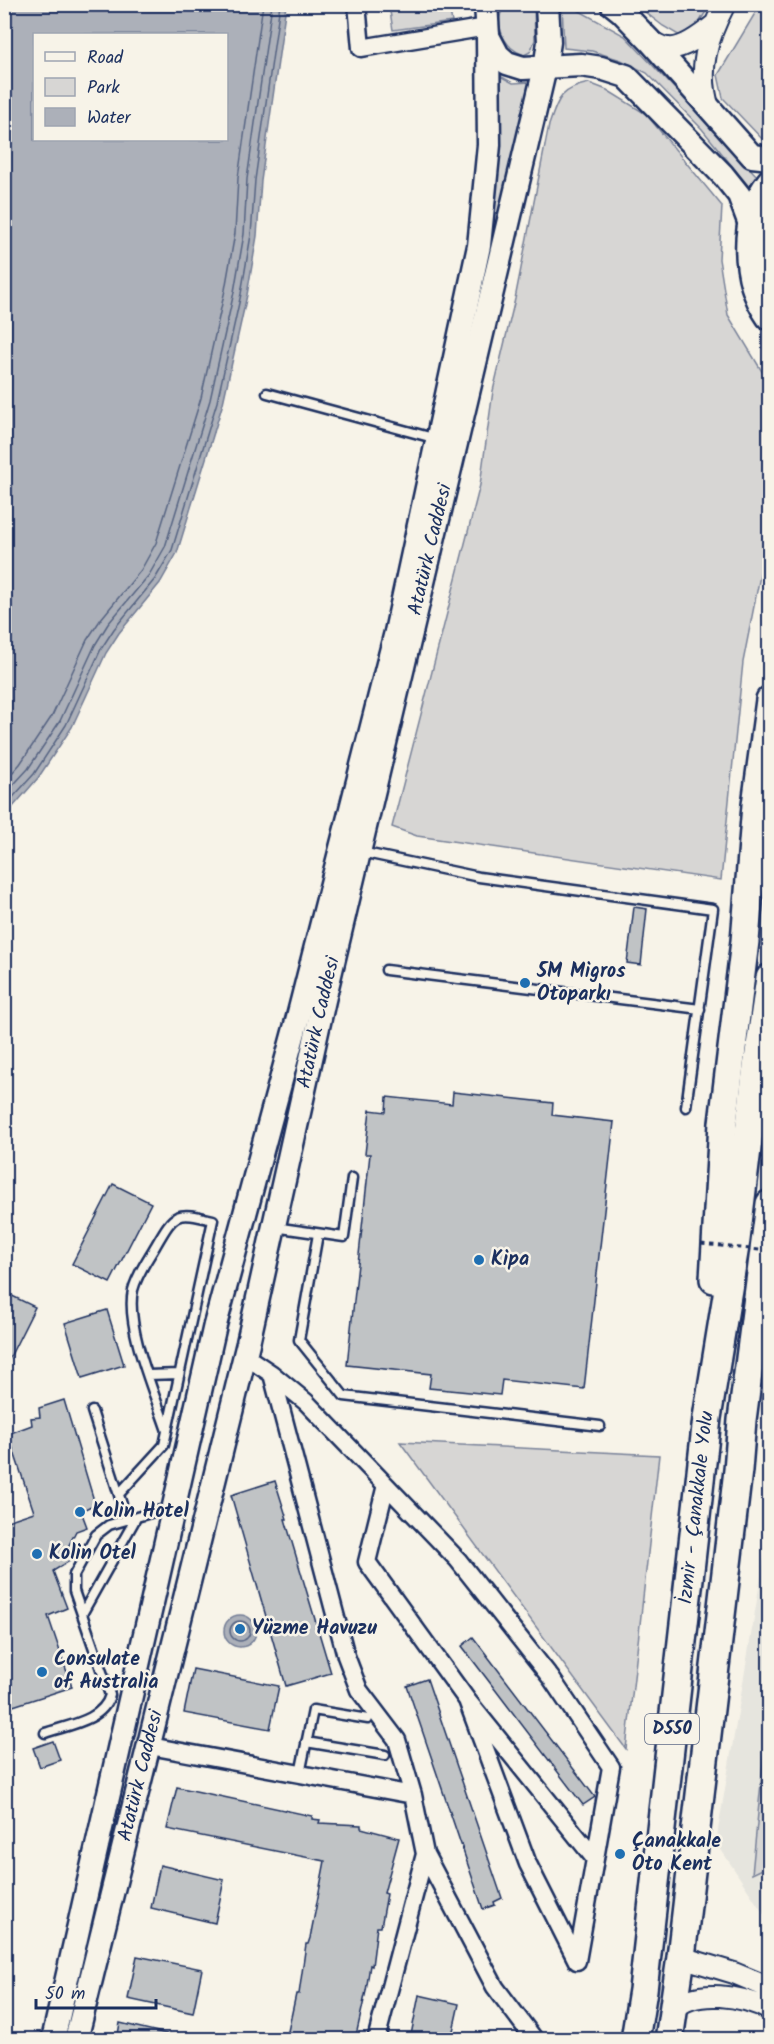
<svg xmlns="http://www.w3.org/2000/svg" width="774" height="2044" viewBox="0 0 774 2044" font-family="Kalam,sans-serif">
<rect width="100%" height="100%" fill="#f7f3e8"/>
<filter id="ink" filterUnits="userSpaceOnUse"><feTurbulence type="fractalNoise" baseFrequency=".0167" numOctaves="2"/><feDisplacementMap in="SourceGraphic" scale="12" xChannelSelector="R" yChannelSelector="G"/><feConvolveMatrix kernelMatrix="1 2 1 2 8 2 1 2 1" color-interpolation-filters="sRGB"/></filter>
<g filter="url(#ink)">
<path fill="#e6e5de" d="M769,1529V1922L716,1842Z"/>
<path fill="#d7d6d4" stroke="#798299" stroke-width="1.5" d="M389,5H449L452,22L393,30Z
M505,5H534L535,40L530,52L524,55C504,48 492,24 505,5Z
M562,5H569L625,36L758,177L750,188L702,129L647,73L621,60L592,51L564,48Z
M636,5H710L697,26L680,36L663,26Z
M760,5H770V141L765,142L723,98L718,75Z
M500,76L513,83L531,82L484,290L481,284C492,216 505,146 500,76Z
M589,83L607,90L646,114L722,206L719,259L728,315L769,383L770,525L743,662L721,880L417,836L392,827L480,485L493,391L515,299L549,125C558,99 560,89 589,83Z
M400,1442L659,1455L626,1749Z
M769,1702V1866L752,1874Z"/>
<path fill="#acb0b9" stroke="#727c95" stroke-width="1.5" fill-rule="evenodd" d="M5,4L286,5L261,181L257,236L247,295L223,403L177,553L160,583L119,633L106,653L72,727L38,778L5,816ZM34,34H226V140H34Z
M224 1631a16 16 0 1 1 32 0a16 16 0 1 1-32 0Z"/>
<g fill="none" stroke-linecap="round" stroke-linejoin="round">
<path stroke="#556382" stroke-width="1.5" d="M4,782L20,764L52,716L87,640L101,619L141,570L156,543L201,398L225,290L235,233L238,178L263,4
M4,795L28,769L60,721L95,645L108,624L149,575L165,547L210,400L234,292L244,234L247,179L272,4
M4,807L34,774L66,725L101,649L114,629L155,579L172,550L217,402L241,294L251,235L255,180L280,4
M230 1631a10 10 0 1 1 20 0a10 10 0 1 1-20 0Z"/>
</g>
<path fill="#c0c3c5" stroke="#1b2f5e" stroke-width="1.5" d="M634,907L647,909L641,965L627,963Z
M453,1092L553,1103L552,1115L614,1122L584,1389L502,1380L500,1395L429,1388L431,1374L347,1365L370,1154H365L370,1110L386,1112L387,1097L452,1104Z
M113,1184L151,1203L110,1283L72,1264Z
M4,1292L35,1307L4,1369Z
M107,1310L124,1365L82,1378L65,1323Z
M64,1400L95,1504L81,1511L87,1527L76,1531L67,1549L73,1559L53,1571L67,1608L48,1616L72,1687L4,1709V1522L34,1512L8,1434L32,1425L31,1418L40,1417L39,1408Z
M275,1481L287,1519H285L331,1673L286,1686L231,1495Z
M473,1637L595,1797L583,1805L462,1646Z
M193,1669L279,1686L270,1729L184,1713Z
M427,1679L502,1898L494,1902L495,1905L483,1909L407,1686Z
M53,1741L60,1760L40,1767L33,1748Z
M177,1787L312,1816V1819L320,1820L319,1823L361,1825V1828L399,1838L384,1893L387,1894L381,1927H377L372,1966L370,1965L366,1991L355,2040H305L287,2036L296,1994H299L306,1944H308L310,1938L325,1861L167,1829Z
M160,1865L224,1880L215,1923L151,1908Z
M137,1956L202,1969L193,2013L128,1999Z
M419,1995L459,2004L451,2040H410Z
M120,2023L167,2034V2040H117Z"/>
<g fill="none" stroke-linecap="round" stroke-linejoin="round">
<g stroke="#1b2f5e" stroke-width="13">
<path id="service" d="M267,393L437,439
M361,852L479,877L713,909L686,1107
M386,970L700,1009
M274,1227L344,1237L352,1178
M318,1234L299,1340L344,1396L600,1426
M148,1375L179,1374
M92,1411L127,1520
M119,1494L164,1445L213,1220C176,1211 175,1212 156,1245C148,1259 137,1274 133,1290C125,1327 155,1394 167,1431
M82,1614L136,1518
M45,1733C68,1725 103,1721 110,1695L74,1591V1575L96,1535L109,1525L171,1507
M306,1742L385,1755
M300,1774L313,1710L368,1719"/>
</g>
<g stroke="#1b2f5e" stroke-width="21">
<path id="minor" d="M357,4L361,48L487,27
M245,1356L272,1374L346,1656L359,1690L397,1740L413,1795L425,1854L495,1987L535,2040
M272,1374L306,1402L458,1560L551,1678L611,1767L595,1859
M386,1485L367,1562L467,1700L595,1859L577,1961L528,1864L467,1700
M150,1746L413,1795
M376,2040L425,1854"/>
</g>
<g stroke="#1b2f5e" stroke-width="24">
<path id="tertiary" d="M650,41C655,43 662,48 668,48C683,50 703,34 714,25
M709,108C697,70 707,38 725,4
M681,1957L734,1973L770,1988
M673,2010C695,1987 744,1996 770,2010"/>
</g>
<g stroke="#1b2f5e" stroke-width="27">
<g id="secondary">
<path d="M612,4L622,12L650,41L752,156L770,158"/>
<path d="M488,36L498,55L507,63L523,68L581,65L601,68L626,76L723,175L739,195L751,227"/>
<path d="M53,2040L215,1325L298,1017L396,632L479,246L489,145L488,36L486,4"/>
<path id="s1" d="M76,2040L248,1343L324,1000L545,68L549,42L547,4"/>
</g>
</g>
<g stroke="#1b2f5e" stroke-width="32">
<g id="trunk">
<path d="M770,183C742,219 744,279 770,316"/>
<path d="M714,1279L723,1123L745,941L756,805L770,700"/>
<path id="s2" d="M635,2040L643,1990L707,1418L736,1240L756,1074L770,978"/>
<path d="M669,2040L681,1957L738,1470L742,1420L770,1204"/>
</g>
</g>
<use href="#service" stroke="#f7f3e8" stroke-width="8"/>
<use href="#minor" stroke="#f7f3e8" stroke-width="16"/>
<use href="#tertiary" stroke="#f7f3e8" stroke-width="20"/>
<use href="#secondary" stroke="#f7f3e8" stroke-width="22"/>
<use href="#trunk" stroke="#f7f3e8" stroke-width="27"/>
<path stroke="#1b2f5e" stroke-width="3" stroke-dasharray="4.5 4.5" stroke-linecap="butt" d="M701,1244L770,1251"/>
</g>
</g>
<g fill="#1f6fb2" stroke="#f7f3e8" stroke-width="2">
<circle cx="525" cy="983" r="6"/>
<circle cx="479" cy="1260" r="6"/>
<circle cx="80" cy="1512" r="6"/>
<circle cx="37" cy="1554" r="6"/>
<circle cx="240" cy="1629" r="6"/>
<circle cx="42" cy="1672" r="6"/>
<circle cx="620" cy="1854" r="6"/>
</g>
<g text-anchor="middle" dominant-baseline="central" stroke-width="5" stroke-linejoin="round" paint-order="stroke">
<rect fill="#f7f3e8" stroke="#5d6a87" stroke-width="1.5" x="645" y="1714" width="54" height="30" rx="4.5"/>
<g font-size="18" font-weight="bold" fill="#1b2f5e">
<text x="672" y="1729">D550</text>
</g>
<g font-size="20" fill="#1b2f5e" stroke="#f7f3e8">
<text stroke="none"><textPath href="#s1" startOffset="1532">Atatürk Caddesi</textPath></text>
<text stroke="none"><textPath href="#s1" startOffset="1046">Atatürk Caddesi</textPath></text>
<text stroke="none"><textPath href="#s2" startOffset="536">İzmir - Çanakkale Yolu</textPath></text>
<text stroke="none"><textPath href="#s1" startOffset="272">Atatürk Caddesi</textPath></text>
</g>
<g font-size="20" font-weight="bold" fill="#1b2f5e" stroke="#f7f3e8" text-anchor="start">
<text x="537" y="972">5M Migros<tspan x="537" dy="23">Otoparkı</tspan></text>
<text x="491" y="1260">Kipa</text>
<text x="92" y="1512">Kolin Hotel</text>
<text x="49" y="1554">Kolin Otel</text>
<text x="252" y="1629">Yüzme Havuzu</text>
<text x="54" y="1660">Consulate<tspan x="54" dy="23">of Australia</tspan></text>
<text x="632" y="1842">Çanakkale<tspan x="632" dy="23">Oto Kent</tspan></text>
</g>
</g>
<rect width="774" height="2044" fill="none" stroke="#f7f3e8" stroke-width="24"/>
<rect x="12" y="12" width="750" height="2020" fill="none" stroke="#1b2f5e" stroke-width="2" filter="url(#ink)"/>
<rect x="33" y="33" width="195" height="108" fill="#f7f3e8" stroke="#9fa5b1" stroke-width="1.5"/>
<rect x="45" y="52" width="30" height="9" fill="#f7f3e8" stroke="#9fa5b1" stroke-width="1.5"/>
<text x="87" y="63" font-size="18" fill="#1b2f5e">Road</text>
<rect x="45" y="78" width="30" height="18" fill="#d7d6d4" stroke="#9fa5b1" stroke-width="1.5"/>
<text x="87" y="93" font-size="18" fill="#1b2f5e">Park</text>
<rect x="45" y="108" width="30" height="18" fill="#acb0b9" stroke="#9fa5b1" stroke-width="1.5"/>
<text x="87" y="123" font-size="18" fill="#1b2f5e">Water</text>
<path d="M36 1999v9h120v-9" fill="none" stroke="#1b2f5e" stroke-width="3"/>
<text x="45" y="1999" font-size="18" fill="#1b2f5e" stroke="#f7f3e8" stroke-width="4.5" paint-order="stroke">50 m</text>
</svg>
